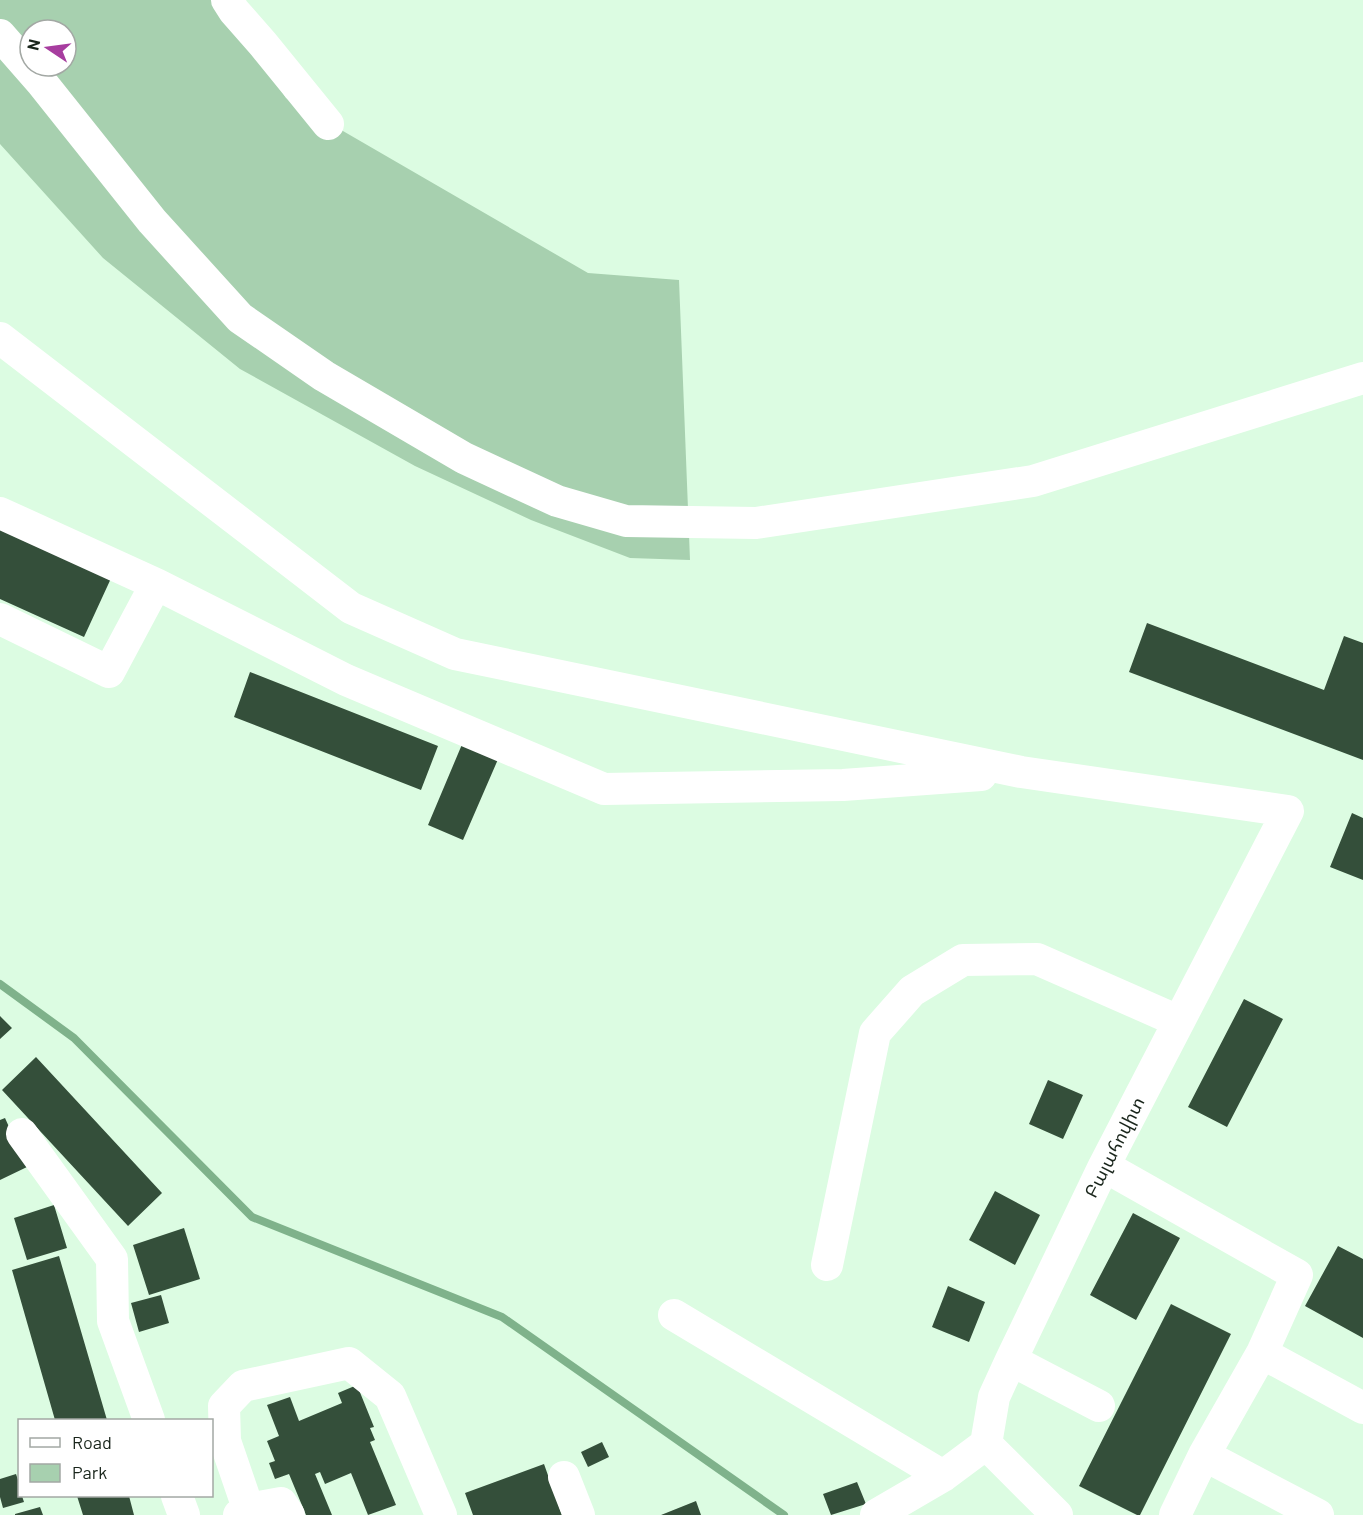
<svg xmlns="http://www.w3.org/2000/svg" width="1363" height="1515" viewBox="0 0 1363 1515" font-family="Barlow,'Noto Sans Armenian',sans-serif">
<rect width="100%" height="100%" fill="#dcfce2"/>
<path fill="#a7d0af" fill-rule="evenodd" d="M0,0H223L286,98L588,273L679,280L690,560L630,558L531,520L415,466L240,369L103,258L0,144ZM30,30H66V66H30Z"/>
<g fill="none" stroke-linecap="round" stroke-linejoin="round">
<path stroke="#7fb28b" stroke-width="8" d="M0,984L74,1038L252,1217L502,1317L784,1515"/>
</g>
<path fill="#344f3a" d="M0,522L113,574L84,637L0,599Z
M1147,623L1324,690L1344,636L1363,643V760L1129,672Z
M250,672L438,746L421,790L234,717Z
M463,742L499,757L463,840L428,825Z
M1352,813L1363,818V880L1330,867Z
M1244,999L1283,1019L1227,1127L1188,1107Z
M0,1016L12,1028L0,1039Z
M36,1057L162,1193L128,1226L2,1090Z
M1048,1080L1083,1095L1063,1139L1029,1124Z
M5,1118L27,1167L0,1180V1120Z
M995,1191L1040,1215L1015,1265L969,1240Z
M54,1205L67,1248L27,1260L14,1218Z
M1133,1213L1180,1238L1136,1320L1090,1295Z
M184,1228L200,1279L149,1295L133,1245Z
M1338,1246L1363,1259V1338L1305,1306Z
M59,1256L107,1420H55L12,1270Z
M948,1286L985,1302L969,1342L932,1327Z
M161,1295L169,1323L139,1332L131,1303Z
M1171,1304L1231,1334L1140,1515H1137L1079,1486Z
M357,1385L374,1427L370,1428L375,1440L370,1442L396,1505L368,1515L351,1473L325,1484L320,1472L315,1474L332,1515H306L289,1474L275,1479L269,1463L275,1461L267,1441L279,1436L267,1405L290,1397L299,1421L342,1403L338,1393Z
M602,1442L609,1457L588,1467L581,1452Z
M544,1464L562,1515H473L465,1493Z
M16,1474L20,1486V1496H22L24,1502L3,1508L0,1497V1479Z
M857,1482L866,1504L831,1515L823,1494Z
M77,1496H129L134,1515H83Z
M696,1501L701,1515H661Z
M40,1507L43,1515H15V1514Z"/>
<g fill="none" stroke-linecap="round" stroke-linejoin="round">
<path stroke="#fff" stroke-width="32" d="M227,0L234,11L263,44L328,124
M0,35L42,83L152,221L240,318L324,376L464,458L557,501L626,521L756,523L1033,481L1363,378
M0,338L351,608L455,654L1021,772L1288,811L1104,1166L1011,1360L994,1397L986,1444L943,1476L876,1515
M0,513L156,584L346,680L604,789L843,785L981,775
M0,619L109,672L156,584
M22,1134L112,1259L113,1321L149,1420
M1104,1166L1297,1275L1262,1353L1204,1455L1175,1515
M827,1265L875,1033L912,991L963,960L1037,959L1178,1021
M674,1315L943,1476
M1262,1353L1363,1408
M1011,1360L1099,1406
M986,1444L1057,1515
M1204,1455L1318,1515
M564,1477L579,1515
M177,1496L184,1515
M249,1511L225,1441L224,1406L243,1386L349,1363L390,1396L441,1515
M239,1515L259,1507L281,1503L289,1515"/>
</g>
<g text-anchor="middle" dominant-baseline="central" stroke-width="6" stroke-linejoin="round" paint-order="stroke">
<g font-size="18" fill="#19251b" stroke="#fff">
<text transform="translate(1114 1147) rotate(-63)">Բալահովիտ</text>
</g>
</g>
<rect x="18" y="1419" width="195" height="78" fill="#ffffff" stroke="#a3a8a4" stroke-width="1.5"/>
<rect x="30" y="1438" width="30" height="9" fill="#ffffff" stroke="#a3a8a4" stroke-width="1.5"/>
<text x="72" y="1449" font-size="18" fill="#19251b">Road</text>
<rect x="30" y="1464" width="30" height="18" fill="#a7d0af" stroke="#a3a8a4" stroke-width="1.5"/>
<text x="72" y="1479" font-size="18" fill="#19251b">Park</text>
<g transform="translate(48 48) rotate(283)"><circle r="28" fill="#ffffff" stroke="#a3a8a4" stroke-width="1.5"/>
<path d="M0-4.5L10 22L0 15L-10 22Z" fill="#a73d9f"/>
<text y="-9" font-size="16" font-weight="bold" text-anchor="middle" fill="#19251b">N</text>
</g>
</svg>
